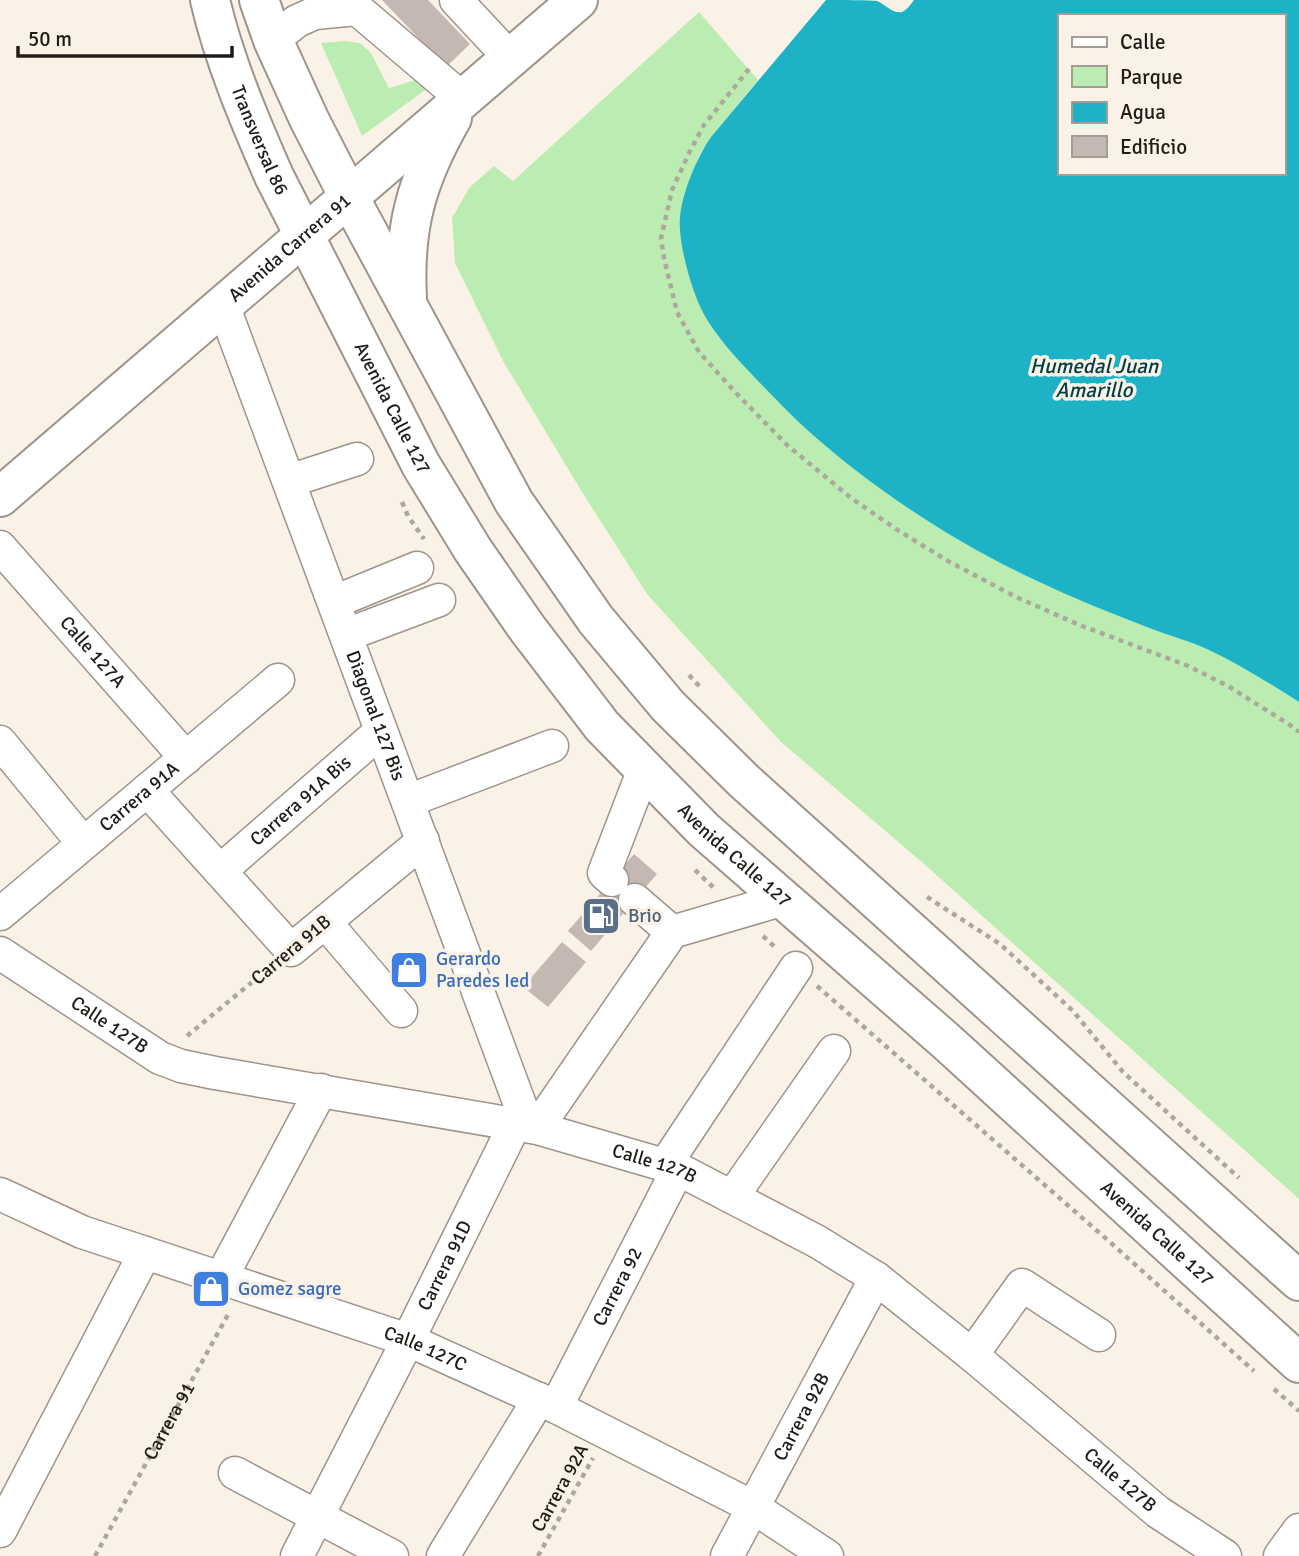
<svg xmlns="http://www.w3.org/2000/svg" width="1299" height="1556" viewBox="0 0 1299 1556" font-family="Signika,sans-serif">
<rect width="100%" height="100%" fill="#fbf2e7"/>
<path fill="#bbedb2" d="M699,12L758,80L711,137L700,154L689,183L680,215L682,241L688,269L704,313L717,335L745,366L805,428L869,480L917,514L966,544L1034,580L1100,608L1204,647L1246,668L1299,702V1199L923,863L781,742L647,594L582,492L503,361L455,263L452,218L469,188L494,166L513,181Z
M345,41L360,43L371,53L389,88L425,77L432,85L362,136L321,43Z"/>
<path fill="#1db2c6" fill-rule="evenodd" d="M826,0C838,0 867,0 877,1C885,4 893,14 902,12C907,10 911,4 914,0H1299V702C1269,683 1239,664 1207,649C1190,641 1170,636 1152,629C1113,614 1073,598 1035,580C952,541 873,489 805,428C790,414 775,398 760,383C735,356 707,329 695,294C687,272 678,238 680,216C683,191 697,157 711,137ZM1059,16H1283V173H1059Z"/>
<path fill="#c5b8b2" d="M382,0H428L470,44L446,67Z
M634,854L657,874L591,951L568,931Z
M562,942L586,962L548,1007L523,987Z"/>
<g fill="none" stroke-linecap="round" stroke-linejoin="round">
<g stroke="#9d948b" stroke-width="35">
<g id="minor">
<path d="M456,0L511,59"/>
<path d="M273,40L297,21L315,13L357,9L463,99"/>
<path id="s2" d="M223,305L528,1126"/>
<path d="M289,481L357,459"/>
<path id="s3" d="M0,547L186,758"/>
<path d="M334,602L417,568"/>
<path d="M346,635L439,600"/>
<path d="M0,742L83,843"/>
<path d="M147,790L291,950L423,841"/>
<path d="M408,801L552,746"/>
<path id="s4" d="M220,871L381,731"/>
<path d="M612,880L604,873L644,769"/>
<path d="M635,900L672,932"/>
<path id="s5" d="M0,914L278,680"/>
<path d="M325,922L401,1011"/>
<path id="s6" d="M0,953L160,1058L181,1066L215,1073L537,1128L678,1169L818,1242L876,1278L972,1355L1158,1512L1225,1556"/>
<path d="M537,1128L672,932L784,899"/>
<path d="M665,1165L796,968"/>
<path id="s7" d="M0,1194L82,1232L408,1340L556,1407L753,1507L827,1556"/>
<path d="M732,1197L834,1051"/>
<path d="M221,1278L321,1090"/>
<path d="M972,1355L1022,1285L1099,1335"/>
<path id="s8" d="M556,1407L678,1169"/>
<path d="M235,1473L392,1556"/>
<path d="M0,1531L145,1253"/>
<path id="s9" d="M297,1556L408,1340L515,1124"/>
<path d="M443,1556L539,1399"/>
<path id="s10" d="M727,1556L876,1278"/>
<path d="M1280,1556L1299,1530"/>
</g>
</g>
<g stroke="#9d948b" stroke-width="42">
<g id="major">
<path id="s11" d="M210,0C224,60 249,119 274,176L421,465L473,550L527,628L602,726L704,830L947,1042L1299,1363"/>
<path d="M259,0L273,40L309,119L349,197L514,502L596,620L668,706L744,781L1299,1281"/>
<path d="M407,298C403,227 417,179 452,118"/>
<path id="s12" d="M0,497L578,0"/>
</g>
</g>
<g stroke="#aea79e" stroke-width="4.5" stroke-dasharray="5 5" stroke-linecap="butt">
<path d="M749,69L704,125L690,151L672,190L661,238L664,258L677,312L699,352L736,393L787,445L851,498L899,531L948,561L1016,597L1082,626L1186,665L1228,686L1290,725L1299,732"/>
<path d="M402,502L408,516L424,539"/>
<path d="M689,675L702,689"/>
<path d="M695,870L714,888"/>
<path d="M927,897L1000,944L1073,1011L1123,1072L1239,1178"/>
<path d="M763,936L777,949"/>
<path d="M817,986L1111,1243L1254,1371"/>
<path d="M187,1036L269,968"/>
<path d="M1274,1389L1299,1411"/>
<path id="s1" d="M95,1556L230,1311"/>
<path d="M538,1556L593,1458"/>
</g>
<use href="#minor" stroke="#fff" stroke-width="32"/>
<use href="#major" stroke="#fff" stroke-width="38"/>
</g>
<defs>
<g id="fuel-square" transform="scale(2.0125)"><rect x="-9" y="-9" width="18" height="18" rx="4" fill="#5c6f8a" stroke="#fbf2e7"/><path d="M-5.5-6h7V0h2V4h1.3V-2.5L3-4.5l.8-.8L6-3V5H2.5V1h-1V6h-7ZM-4.2-4.7v3.2H.2V-4.7Z" fill="#fff"/></g>
<g id="shop-square" transform="scale(2.0125)"><rect x="-9" y="-9" width="18" height="18" rx="4" fill="#3f7fe0" stroke="#fbf2e7"/><path d="M-5-2.5h2.3a2.7 3.5 0 0 1 5.4 0H5L5.5 6h-11ZM-1.5-2.5h3a1.5 2.3 0 0 0-3 0Z" fill="#fff"/></g>
</defs>
<g fill-rule="evenodd">
<use href="#fuel-square" x="601" y="916"/>
<use href="#shop-square" x="409" y="970"/>
<use href="#shop-square" x="211" y="1289"/>
</g>
<g text-anchor="middle" dominant-baseline="central" stroke-width="7" stroke-linejoin="round" paint-order="stroke">
<g font-size="19" fill="#201d19" stroke="#fbf2e7">
<text stroke="none"><textPath href="#s11" startOffset="149">Transversal 86</textPath></text>
<text stroke="none"><textPath href="#s12" startOffset="382">Avenida Carrera 91</textPath></text>
<text stroke="none"><textPath href="#s11" startOffset="448">Avenida Calle 127</textPath></text>
<text stroke="none"><textPath href="#s3" startOffset="140">Calle 127A</textPath></text>
<text stroke="none"><textPath href="#s2" startOffset="438">Diagonal 127 Bis</textPath></text>
<text stroke="none"><textPath href="#s5" startOffset="182">Carrera 91A</textPath></text>
<text stroke="none"><textPath href="#s4" startOffset="107">Carrera 91A Bis</textPath></text>
<text stroke="none"><textPath href="#s11" startOffset="1015">Avenida Calle 127</textPath></text>
<text transform="translate(291 950) rotate(-40)">Carrera 91B</text>
<text stroke="none"><textPath href="#s6" startOffset="131">Calle 127B</textPath></text>
<text stroke="none"><textPath href="#s6" startOffset="698">Calle 127B</textPath></text>
<text stroke="none"><textPath href="#s11" startOffset="1582">Avenida Calle 127</textPath></text>
<text stroke="none"><textPath href="#s9" startOffset="326">Carrera 91D</textPath></text>
<text stroke="none"><textPath href="#s8" startOffset="135">Carrera 92</textPath></text>
<text stroke="none"><textPath href="#s7" startOffset="453">Calle 127C</textPath></text>
<text stroke="none"><textPath href="#s10" startOffset="158">Carrera 92B</textPath></text>
<text stroke="none"><textPath href="#s1" startOffset="154">Carrera 91</textPath></text>
<text stroke="none"><textPath href="#s6" startOffset="1265">Calle 127B</textPath></text>
<text transform="translate(560 1488) rotate(-61)">Carrera 92A</text>
</g>
<g font-size="19" fill="#4e5e75" stroke="#fbf2e7" text-anchor="start">
<text x="628" y="916">Brio</text>
</g>
<g font-size="19" fill="#366cbe" stroke="#fbf2e7" text-anchor="start">
<text x="436" y="959">Gerardo<tspan x="436" dy="22">Paredes Ied</tspan></text>
<text x="238" y="1289">Gomez sagre</text>
</g>
<g font-size="21" font-style="italic" fill="#014049" stroke="#fbf2e7">
<text x="1094" y="366">Humedal Juan<tspan x="1094" dy="24">Amarillo</tspan></text>
</g>
</g>
<rect x="1058" y="14" width="228" height="161" fill="#fbf2e7" stroke="#a39d95" stroke-width="2"/>
<rect x="1072" y="37" width="35" height="10" fill="#ffffff" stroke="#a39d95" stroke-width="2"/>
<text x="1120" y="49" font-size="21" fill="#201d19">Calle</text>
<rect x="1072" y="66" width="35" height="21" fill="#bbedb2" stroke="#a39d95" stroke-width="2"/>
<text x="1120" y="84" font-size="21" fill="#201d19">Parque</text>
<rect x="1072" y="102" width="35" height="21" fill="#1db2c6" stroke="#a39d95" stroke-width="2"/>
<text x="1120" y="119" font-size="21" fill="#201d19">Agua</text>
<rect x="1072" y="136" width="35" height="21" fill="#c5b8b2" stroke="#a39d95" stroke-width="2"/>
<text x="1120" y="154" font-size="21" fill="#201d19">Edificio</text>
<path d="M18 46v10h214v-10" fill="none" stroke="#201d19" stroke-width="3.5"/>
<text x="28" y="46" font-size="21" fill="#201d19" stroke="#fbf2e7" stroke-width="5" paint-order="stroke">50 m</text>
</svg>
